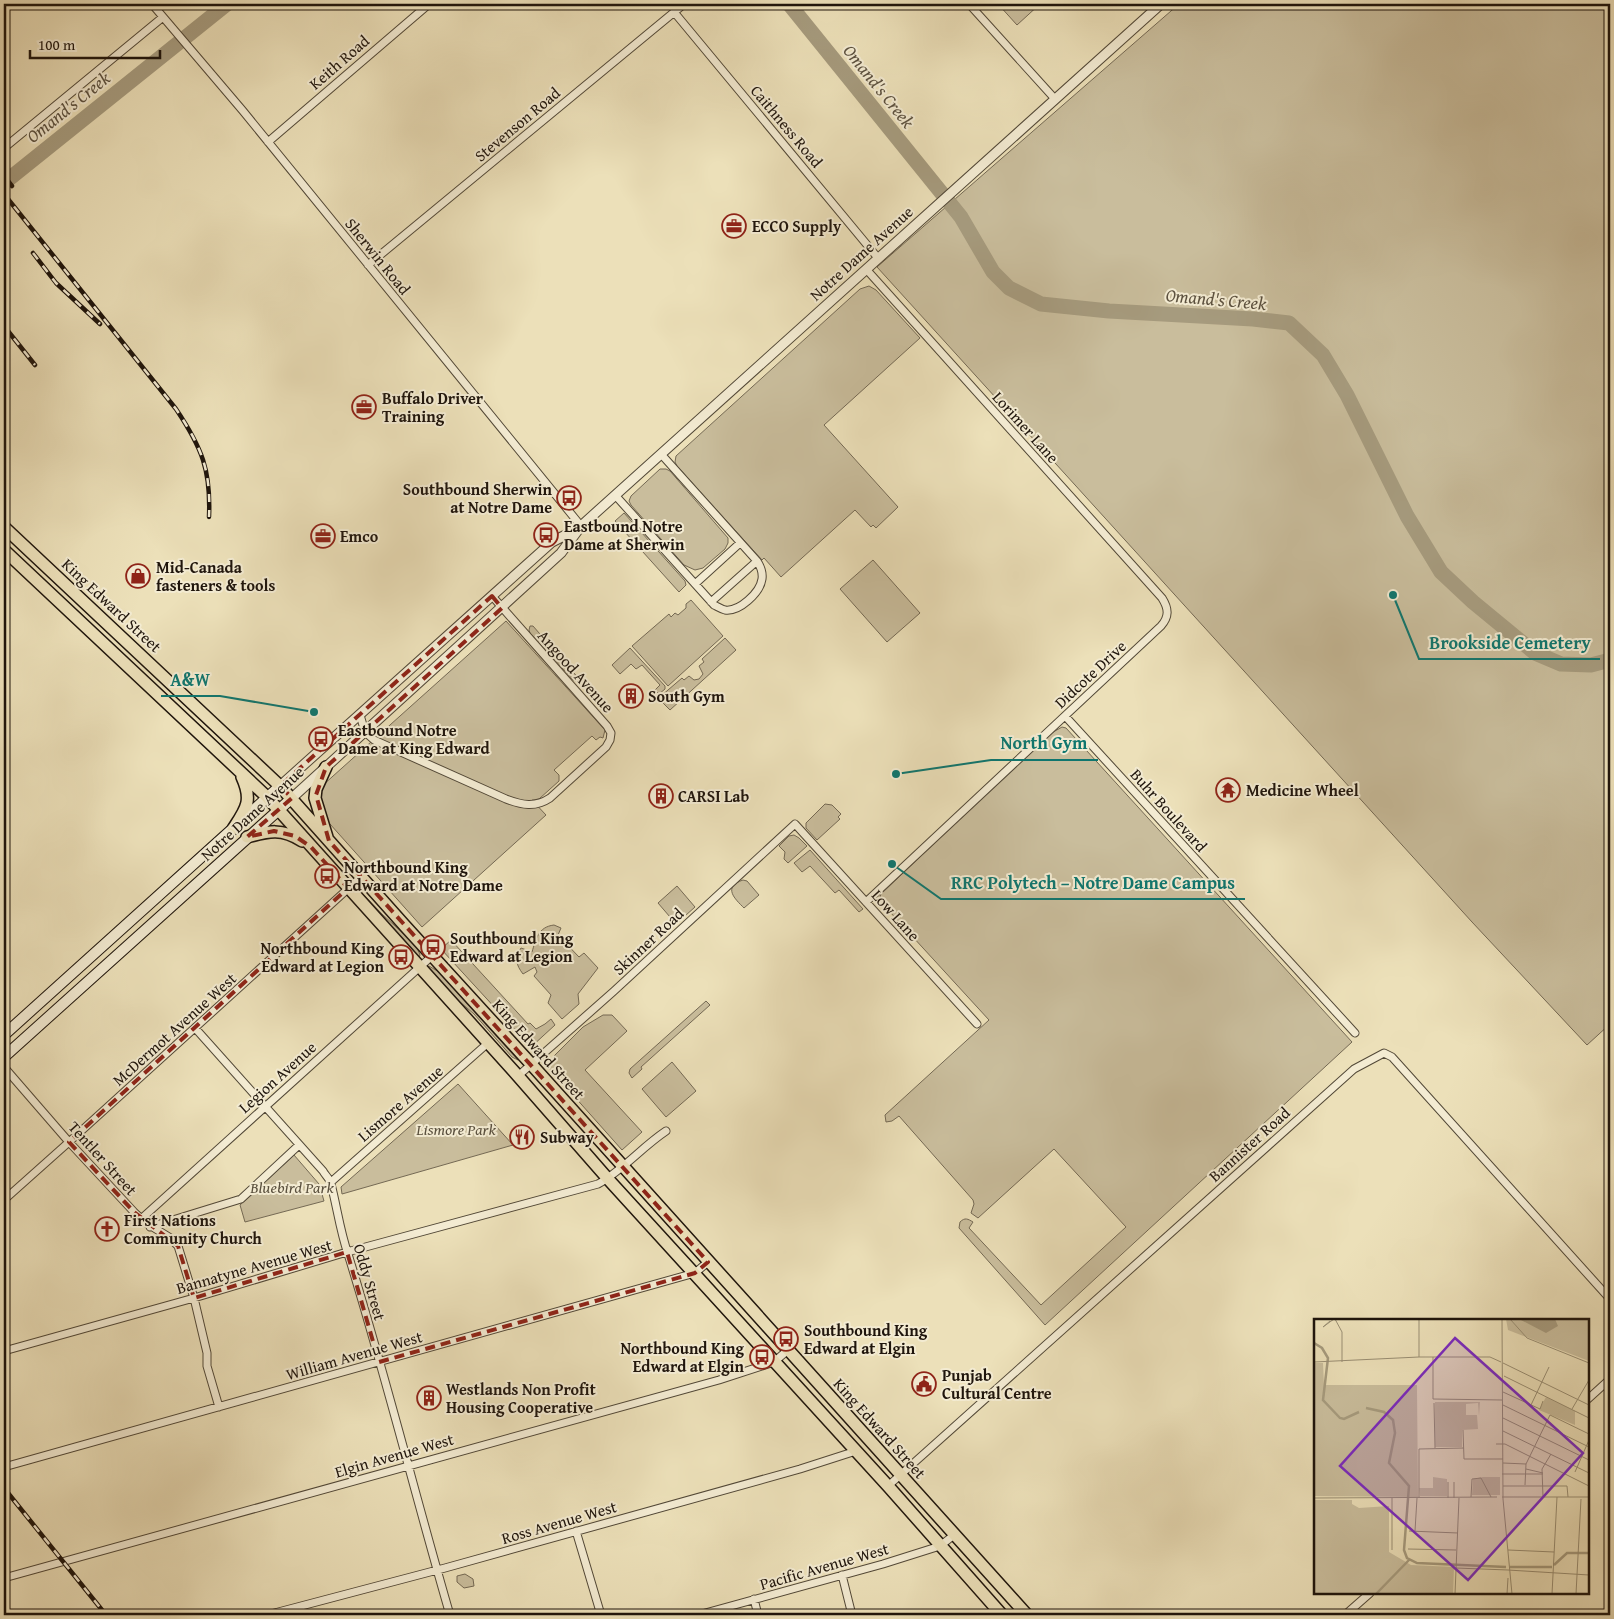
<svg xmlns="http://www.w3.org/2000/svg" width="1614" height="1619" viewBox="0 0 1614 1619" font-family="'Gentium Book Plus',serif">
<rect width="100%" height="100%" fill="#ece0b9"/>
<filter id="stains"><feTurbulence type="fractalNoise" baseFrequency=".004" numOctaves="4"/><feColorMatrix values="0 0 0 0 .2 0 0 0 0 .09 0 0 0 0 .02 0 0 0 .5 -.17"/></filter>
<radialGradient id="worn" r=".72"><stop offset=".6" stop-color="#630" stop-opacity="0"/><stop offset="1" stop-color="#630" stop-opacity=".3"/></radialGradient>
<path fill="#c9bd9c" stroke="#746954" d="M998,4H1040L1017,25Z
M1179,4H1610V1024L1587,1045L1472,922L877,267Z
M869,286L876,290L920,338L824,425L898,507L876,528L873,525L871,527L855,510L781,577L764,558L762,560L677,466L675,462L676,456L860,289Z
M660,469H666L670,471L728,538V543L725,549L703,568L695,570L684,565L631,505L629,501L631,496Z
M624,513L685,581L686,585L679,592L615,521Z
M873,560L920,613L887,642L840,589Z
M691,600L723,636L668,686L632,646L669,614L671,617L675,613L678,615L686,608V604Z
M506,621L605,730L603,738L600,737L596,740L592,736L554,770L559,775V781L539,799L532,800L546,815L422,927L313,805V794Z
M530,626H533L580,680L578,682L573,680L530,633L529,630Z
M725,638L736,650L670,710L660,700L662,698L661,696L682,678L684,680L689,676L694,680L699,679L703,674L699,666L704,662L702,659Z
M630,648L665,686V689L659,694L655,690L660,685L642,665L636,669L631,664L620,674L612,665Z
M1062,727L1066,728L1352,1042L1045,1325L959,1228L960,1222C965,1217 968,1219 973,1222L969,1228L1041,1305L1126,1227L1054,1149L978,1218L971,1213L974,1204L973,1200L899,1116L892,1121L886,1122L885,1115L989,1020L879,900L881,894L1048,735Z
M825,804L832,805L841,814L838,817L840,819L817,840L806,828V823Z
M794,835L799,838L807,846L788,863L784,859L785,852L779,846L789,836Z
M810,850L863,909L859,912L839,890L835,893L810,866L802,872L794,863Z
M743,880L747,881L759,895L744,908C735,899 722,887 743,880Z
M677,886L695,907L676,924L658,903Z
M360,891L383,915L416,945L420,955L419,958L359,892Z
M554,925L561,928L558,935L579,957L584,953L598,968L578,994L579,1004L562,1019L548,1003L551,995L534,976L537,972L535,967L523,974C516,965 514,957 521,948L532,952C536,939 538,927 554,925Z
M451,940L528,1024L530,1023L536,1029L545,1024L551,1019L555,1025L531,1047L441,949Z
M429,966L439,972L518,1060L512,1057L474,1014L446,990L427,967Z
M706,1001L710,1005L641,1067L642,1069L632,1078L629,1073L630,1069Z
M603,1015H612L627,1031L585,1070L642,1132L622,1150L549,1068L548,1062L583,1027Z
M672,1062L696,1091L666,1117L642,1089Z
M458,1084L513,1145L342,1194L341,1187Z
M294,1155L319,1184L324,1201L245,1222L240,1205Z
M465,1574L473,1579L474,1586L464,1588L457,1582V1576Z"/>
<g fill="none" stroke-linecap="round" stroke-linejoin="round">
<path stroke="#a69b7e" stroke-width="15" d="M789,4L961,217L993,272L1009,288L1041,304L1109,311L1253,319L1289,323L1323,355L1347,395L1407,516L1441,572L1473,602L1535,653L1561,664L1591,665L1610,660
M4,183L227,4"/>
<g stroke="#524837" stroke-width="9">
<path id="minor" d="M152,4L243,111L581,526
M969,4L1055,99
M674,12L878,258
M268,142L429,4
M4,148L163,17
M368,265L684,4
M866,269L1162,598C1169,609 1169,617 1161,626L866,902
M615,495L714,605C718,607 721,609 725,610C739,612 760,593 762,579C763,572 761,567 757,561L661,454
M695,584L740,543
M711,602L757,561
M360,715L365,732L374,740L506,799C522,805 535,808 550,798L606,747L610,740L611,733L607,726L492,596
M1065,716L1355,1033
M195,1028L323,1171C325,1175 330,1179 331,1184C337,1207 340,1231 348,1254C385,1373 415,1495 450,1615
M4,1067L69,1142L134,1212L146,1223L169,1237L178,1246L194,1298L207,1353V1366L219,1407
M518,1076L614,991L795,824L977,1024
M331,1182L488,1043
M4,1200L69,1142L361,877
M141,1219L432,956
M150,1227L241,1199L299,1145
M4,1351L194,1298L347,1252L598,1184C623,1170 642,1147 666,1131
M1588,1399L1610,1379
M4,1467L695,1273L708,1262
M888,1486L1354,1069L1384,1053L1392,1057L1610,1299
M576,1531L601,1615
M842,1575L852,1615
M4,1578L719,1380L774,1362L788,1350
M754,1599L758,1615
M267,1615L445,1568L800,1469L856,1451
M698,1615L883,1564L940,1546L954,1535
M1345,1615L1370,1593"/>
</g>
<g stroke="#524837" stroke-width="11">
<path id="tertiary" d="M280,786L552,542L579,528
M292,798L561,553L581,526L1161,4"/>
</g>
<g stroke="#1f150c" stroke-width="12">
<path id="secondary" d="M4,1035L280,786
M4,1057L292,798"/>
</g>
<g stroke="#1f150c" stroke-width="14">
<path id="primary" d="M4,527L280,786L405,926L531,1064L1027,1615
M4,550L267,797L518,1076L608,1179L888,1486L1002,1615
M326,767L316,789L315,798L327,837
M233,829C246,809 253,801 242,777
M247,837C269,831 282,828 302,841"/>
</g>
<use href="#minor" stroke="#f3ebd2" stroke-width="7"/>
<use href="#tertiary" stroke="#f3ebd2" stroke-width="9"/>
<use href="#secondary" stroke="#f3ebd2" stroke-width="10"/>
<use href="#primary" stroke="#ece0b9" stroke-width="11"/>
<g stroke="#1f150c" stroke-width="4.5">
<path id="rail" d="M4,176L12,186
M4,194L176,409C202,448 211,470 209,517
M33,253L56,283L100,324
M4,326L35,365
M4,1488L106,1615"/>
</g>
<use href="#rail" stroke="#f3ebd2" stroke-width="2.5" stroke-dasharray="8" stroke-linecap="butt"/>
</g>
<path fill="none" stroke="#8f2418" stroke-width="4" stroke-dasharray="10 6" stroke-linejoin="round" d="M492,596L502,608L326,767L316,795L329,841L708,1262L695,1273L379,1362L347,1252L194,1298L178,1246L134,1212L69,1142L348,888L311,847L295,836L274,831L247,837L292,798L280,786Z"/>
<defs>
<g id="office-ring" transform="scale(1.25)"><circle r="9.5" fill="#f3ebd2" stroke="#8f2418" stroke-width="1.5"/><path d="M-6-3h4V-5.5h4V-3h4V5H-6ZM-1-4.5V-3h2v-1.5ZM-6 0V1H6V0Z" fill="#8f2418"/></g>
<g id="bus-ring" transform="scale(1.25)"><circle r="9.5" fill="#f3ebd2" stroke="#8f2418" stroke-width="1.5"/><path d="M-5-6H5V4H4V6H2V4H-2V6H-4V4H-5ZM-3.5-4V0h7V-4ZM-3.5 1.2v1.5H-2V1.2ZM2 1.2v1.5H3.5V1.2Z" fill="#8f2418"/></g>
<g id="shop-ring" transform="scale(1.25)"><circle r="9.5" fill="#f3ebd2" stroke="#8f2418" stroke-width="1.5"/><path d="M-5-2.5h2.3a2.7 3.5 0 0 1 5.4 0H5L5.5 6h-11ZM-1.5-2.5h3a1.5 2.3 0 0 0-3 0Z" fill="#8f2418"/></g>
<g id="building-ring" transform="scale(1.25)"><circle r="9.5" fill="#f3ebd2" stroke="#8f2418" stroke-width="1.5"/><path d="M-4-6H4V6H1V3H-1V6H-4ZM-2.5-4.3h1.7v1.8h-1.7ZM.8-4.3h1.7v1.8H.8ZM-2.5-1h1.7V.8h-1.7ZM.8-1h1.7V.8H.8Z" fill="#8f2418"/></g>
<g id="temple-ring" transform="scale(1.25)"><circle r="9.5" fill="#f3ebd2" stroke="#8f2418" stroke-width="1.5"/><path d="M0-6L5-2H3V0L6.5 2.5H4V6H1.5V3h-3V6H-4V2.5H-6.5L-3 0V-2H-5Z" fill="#8f2418"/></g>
<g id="restaurant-ring" transform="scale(1.25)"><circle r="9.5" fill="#f3ebd2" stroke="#8f2418" stroke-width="1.5"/><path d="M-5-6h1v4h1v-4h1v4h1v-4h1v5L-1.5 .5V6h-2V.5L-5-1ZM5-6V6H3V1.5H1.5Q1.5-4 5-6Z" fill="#8f2418"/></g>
<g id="church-ring" transform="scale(1.25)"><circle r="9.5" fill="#f3ebd2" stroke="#8f2418" stroke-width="1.5"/><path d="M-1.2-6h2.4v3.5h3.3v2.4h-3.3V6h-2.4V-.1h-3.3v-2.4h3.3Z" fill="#8f2418"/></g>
<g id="civic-ring" transform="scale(1.25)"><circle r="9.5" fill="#f3ebd2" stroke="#8f2418" stroke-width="1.5"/><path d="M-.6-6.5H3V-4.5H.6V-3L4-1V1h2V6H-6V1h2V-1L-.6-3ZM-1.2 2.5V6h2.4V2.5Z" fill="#8f2418"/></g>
</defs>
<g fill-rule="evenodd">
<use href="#office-ring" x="734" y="226"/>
<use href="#office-ring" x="364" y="407"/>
<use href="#bus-ring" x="569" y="498"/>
<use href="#bus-ring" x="546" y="535"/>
<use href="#office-ring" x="323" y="536"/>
<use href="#shop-ring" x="138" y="576"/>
<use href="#building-ring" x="631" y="696"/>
<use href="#bus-ring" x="321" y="739"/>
<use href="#temple-ring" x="1228" y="790"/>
<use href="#building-ring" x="661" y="796"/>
<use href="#bus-ring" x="327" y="876"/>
<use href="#bus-ring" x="433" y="947"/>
<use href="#bus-ring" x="401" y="957"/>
<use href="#restaurant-ring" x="522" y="1137"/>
<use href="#church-ring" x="107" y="1229"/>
<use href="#bus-ring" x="786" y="1339"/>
<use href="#bus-ring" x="762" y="1357"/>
<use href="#civic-ring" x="924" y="1384"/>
<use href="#building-ring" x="429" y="1398"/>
</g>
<g text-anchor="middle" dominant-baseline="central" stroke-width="4" stroke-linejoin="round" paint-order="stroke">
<g font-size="16" fill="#1f150c" stroke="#f3ebd2">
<text transform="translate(339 62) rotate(-41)">Keith Road</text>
<text transform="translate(517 124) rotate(-40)">Stevenson Road</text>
<text transform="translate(787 126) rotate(50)">Caithness Road</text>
<text transform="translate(861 253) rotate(-42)">Notre Dame Avenue</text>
<text transform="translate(378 256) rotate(51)">Sherwin Road</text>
<text transform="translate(1026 427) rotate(48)">Lorimer Lane</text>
<text transform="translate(112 605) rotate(43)">King Edward Street</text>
<text transform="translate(576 671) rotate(48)">Angood Avenue</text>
<text transform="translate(1090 674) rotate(-43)">Didcote Drive</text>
<text transform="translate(1169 810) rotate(48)">Buhr Boulevard</text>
<text transform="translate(252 813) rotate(-42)">Notre Dame Avenue</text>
<text transform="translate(896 915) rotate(48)">Low Lane</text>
<text transform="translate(648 941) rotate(-43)">Skinner Road</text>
<text transform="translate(174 1029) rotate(-42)">McDermot Avenue West</text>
<text transform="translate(539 1049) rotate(48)">King Edward Street</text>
<text transform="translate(277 1077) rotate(-42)">Legion Avenue</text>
<text transform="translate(400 1103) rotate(-41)">Lismore Avenue</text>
<text transform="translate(1249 1144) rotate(-42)">Bannister Road</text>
<text transform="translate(103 1158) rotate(48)">Tentler Street</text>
<text transform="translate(254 1266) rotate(-16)">Bannatyne Avenue West</text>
<text transform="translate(370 1282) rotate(74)">Oddy Street</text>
<text transform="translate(354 1355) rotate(-16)">William Avenue West</text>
<text transform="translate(880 1428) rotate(48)">King Edward Street</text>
<text transform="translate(394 1455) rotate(-16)">Elgin Avenue West</text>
<text transform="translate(559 1522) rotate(-16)">Ross Avenue West</text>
<text transform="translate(824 1566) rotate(-16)">Pacific Avenue West</text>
</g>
<g font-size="16" font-weight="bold" fill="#1f150c" stroke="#f3ebd2" text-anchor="start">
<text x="752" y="226">ECCO Supply</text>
<text x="382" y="398">Buffalo Driver<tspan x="382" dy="18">Training</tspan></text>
<text x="552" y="489" text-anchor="end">Southbound Sherwin<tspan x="552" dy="18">at Notre Dame</tspan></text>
<text x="564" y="526">Eastbound Notre<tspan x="564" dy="18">Dame at Sherwin</tspan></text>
<text x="340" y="536">Emco</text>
<text x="156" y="567">Mid-Canada<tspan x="156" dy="18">fasteners &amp; tools</tspan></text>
<text x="648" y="696">South Gym</text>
<text x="338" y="730">Eastbound Notre<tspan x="338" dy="18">Dame at King Edward</tspan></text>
<text x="1246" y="790">Medicine Wheel</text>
<text x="678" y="796">CARSI Lab</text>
<text x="344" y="867">Northbound King<tspan x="344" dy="18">Edward at Notre Dame</tspan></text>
<text x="450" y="938">Southbound King<tspan x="450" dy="18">Edward at Legion</tspan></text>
<text x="384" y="948" text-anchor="end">Northbound King<tspan x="384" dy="18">Edward at Legion</tspan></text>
<text x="540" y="1137">Subway</text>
<text x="124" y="1220">First Nations<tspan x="124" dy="18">Community Church</tspan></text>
<text x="804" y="1330">Southbound King<tspan x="804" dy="18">Edward at Elgin</tspan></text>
<text x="744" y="1348" text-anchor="end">Northbound King<tspan x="744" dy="18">Edward at Elgin</tspan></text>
<text x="942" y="1375">Punjab<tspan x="942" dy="18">Cultural Centre</tspan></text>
<text x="446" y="1389">Westlands Non Profit<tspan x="446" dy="18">Housing Cooperative</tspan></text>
</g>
<g font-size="16" font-style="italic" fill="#5a503e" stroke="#f3ebd2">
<text x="456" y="1129">Lismore Park</text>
<text x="292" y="1187">Bluebird Park</text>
</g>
<g font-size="18" font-style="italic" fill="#5c513f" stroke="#f3ebd2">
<text transform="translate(879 86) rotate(51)">Omand's Creek</text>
<text transform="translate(68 107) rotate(-39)">Omand's Creek</text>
<text transform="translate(1216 299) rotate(5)">Omand's Creek</text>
</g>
</g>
<g transform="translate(1314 1319)">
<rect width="275" height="275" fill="#ece0b9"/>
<path d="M192,0H275V42L194,11ZM0,44H9L10,66H103L104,178L0,177ZM232,78L261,92V106L225,91ZM121,83H166L165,97L164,84L152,85V96H163L164,110L148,111V128H121ZM119,158L133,160V177H106L105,169H119ZM169,158H186V176H158L159,160ZM0,181H38V185L45,189L75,187V233L97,246L140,248L139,275H0Z" fill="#c9bd9c"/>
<path d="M205,0H241L244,7L232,14Z" fill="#a69b7e"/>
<path fill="none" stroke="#a69b7e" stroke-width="2.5" d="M0,24L8,29L14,39L9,81L26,99L30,100L45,93M52,89L70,93L79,101L81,114L75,144L95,167L90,231L93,239L103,244L192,248M240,246L253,234H275M196,248H238M62,275L95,241"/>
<path fill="none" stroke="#9a8f74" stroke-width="1" d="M21,0L28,13V43M188,0L189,180L198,275M196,0L213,19L275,44M16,2L9,8L20,0M105,38V0M119,38V80L188,81M0,43L105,38H176L187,43M189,44L275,86M190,57L275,99M189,73L226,90L229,82M120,84L121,129M189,86L275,128M217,86L235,48M258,90L275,61M189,99L275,141M149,111L150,140H189M189,112L275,154M182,125H191L275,167M189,144L212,145M212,150L229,154M261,153L275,121M188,155H229M211,166L212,145L236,96L275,115M189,167H253L254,178M157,178L158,160L167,159L177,178M188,178H275M229,178L228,150L237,135M0,179L183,178M78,179V231M105,179V130L150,129M134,179V163M140,179V163M95,212L144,214M101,212L103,179M94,230L142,231M194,231L240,233M142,249L194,251M194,251L275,256M141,275L145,179M193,275L194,259M238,275L243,178M262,275L267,180"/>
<path fill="#7b2cbf" fill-opacity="0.15" stroke="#7b2cbf" stroke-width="2.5" d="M141,19L269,134L154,261L26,147Z"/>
<rect width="275" height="275" fill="none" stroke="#1f150c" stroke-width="2.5"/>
</g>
<path fill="none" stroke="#0f766e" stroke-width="2" d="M1393 595L1419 659H1600M314 712L220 696H161M896 774L991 760H1098M892 864L941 899H1245"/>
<g fill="#0f766e" stroke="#f3ebd2" stroke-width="2">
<circle cx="1393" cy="595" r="5"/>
<circle cx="314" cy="712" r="5"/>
<circle cx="896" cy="774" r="5"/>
<circle cx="892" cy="864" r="5"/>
</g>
<g font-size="18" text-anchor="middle" font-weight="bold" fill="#0f766e" stroke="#f3ebd2" stroke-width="4" stroke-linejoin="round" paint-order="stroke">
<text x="1510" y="649">Brookside Cemetery</text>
<text x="190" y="686">A&amp;W</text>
<text x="1044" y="749">North Gym</text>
<text x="1093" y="889">RRC Polytech – Notre Dame Campus</text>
</g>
<rect width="1614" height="1619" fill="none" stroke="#ece0b9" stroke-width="20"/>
<rect x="5" y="5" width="1604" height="1609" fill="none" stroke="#1f150c" stroke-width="2.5"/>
<rect x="10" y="10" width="1594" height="1599" fill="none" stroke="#1f150c"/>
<path d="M30 50v8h130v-8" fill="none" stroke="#1f150c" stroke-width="2.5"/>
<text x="38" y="50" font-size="15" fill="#1f150c" stroke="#f3ebd2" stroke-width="4" paint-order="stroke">100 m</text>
<rect width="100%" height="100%" filter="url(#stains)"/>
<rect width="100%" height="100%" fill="url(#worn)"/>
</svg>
